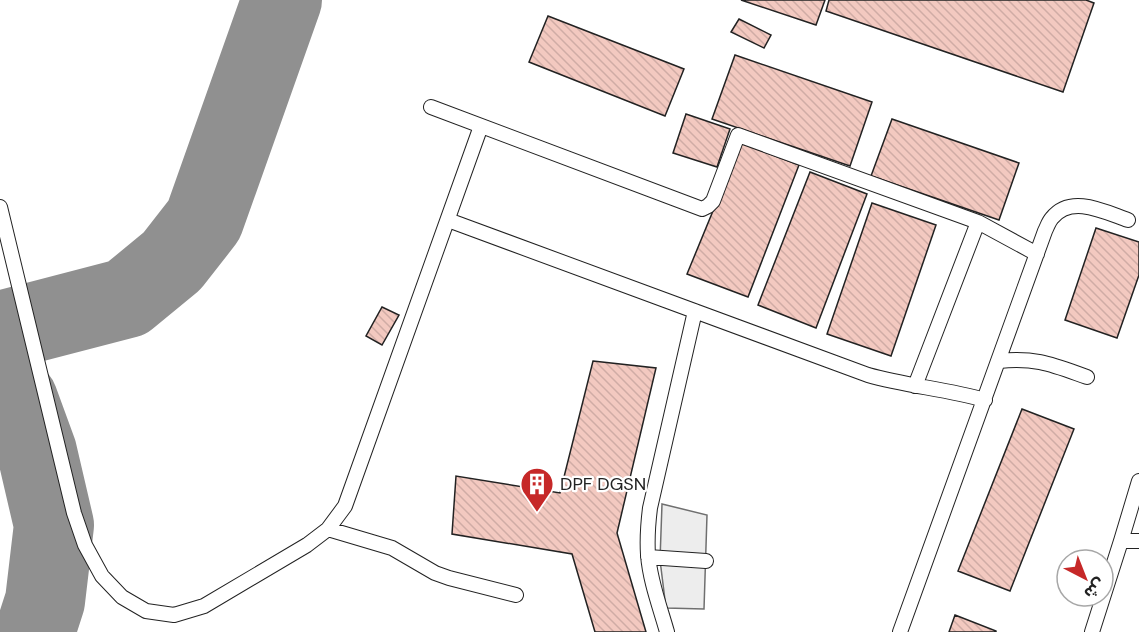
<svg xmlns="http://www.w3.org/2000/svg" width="1139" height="632" viewBox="0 0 1139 632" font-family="'DM Sans','Noto Sans Arabic',sans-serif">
<defs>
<pattern id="building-back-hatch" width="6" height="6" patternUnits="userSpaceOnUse" patternTransform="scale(1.5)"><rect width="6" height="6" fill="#f3c9c0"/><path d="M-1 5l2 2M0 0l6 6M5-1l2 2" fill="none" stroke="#d0aca5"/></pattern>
</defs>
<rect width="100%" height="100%" fill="#fff"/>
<path fill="#ededed" stroke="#6f6f6f" stroke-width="1.5" d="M662,504L707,515L704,609L666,608L660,560Z"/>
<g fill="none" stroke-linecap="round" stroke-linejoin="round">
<path stroke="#909090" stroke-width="80" d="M0,331L127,298L172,261L204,220L282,0
M0,379L18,400L37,452L54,525L45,601L35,632"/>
</g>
<path fill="url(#building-back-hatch)" stroke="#222" stroke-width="1.5" d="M741,0H825L816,25Z
M829,0H1086L1094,3L1063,92L826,11Z
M548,16L684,69L665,116L529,62Z
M739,19L771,35L764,48L731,32Z
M735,55L872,102L850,166L712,119Z
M686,114L730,129L717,167L673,153Z
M892,119L1019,163L999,220L871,176Z
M741,143L799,165L748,297L687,274Z
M810,172L867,194L816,328L758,305Z
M872,203L936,225L891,356L827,334Z
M1096,228L1139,242V275L1117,338L1065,320Z
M382,307L399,315L382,345L366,336Z
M593,361L656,368L617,533L646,632H595L572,554L452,534L456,476L560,493Z
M1022,409L1074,429L1010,591L958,571Z
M955,615L996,631V632H949Z"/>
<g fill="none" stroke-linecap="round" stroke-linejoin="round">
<g stroke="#222" stroke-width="16">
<path id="lane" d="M431,107L702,209L708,206L713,201L738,135L978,222L1037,254
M0,207L74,513L85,545L102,576L122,597L146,611L174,615L204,606L307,545L328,529L345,506L481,126
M448,220L868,375C907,386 946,389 985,400
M999,361C1036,357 1053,365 1087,377
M915,386L978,222
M328,529L392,548L435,573L449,578L516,595
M1121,541H1139
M648,557L706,561
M667,632C660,607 650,581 648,555C647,539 648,524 650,508L695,311
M900,632L1045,231C1047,227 1049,221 1052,218C1071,194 1105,212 1128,220
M1092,632L1121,541L1139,481"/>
</g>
<use href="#lane" stroke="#fff" stroke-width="14"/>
</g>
<defs>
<g id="building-pin" transform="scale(1.725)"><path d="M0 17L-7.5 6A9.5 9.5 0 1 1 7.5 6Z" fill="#c62828" stroke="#fff"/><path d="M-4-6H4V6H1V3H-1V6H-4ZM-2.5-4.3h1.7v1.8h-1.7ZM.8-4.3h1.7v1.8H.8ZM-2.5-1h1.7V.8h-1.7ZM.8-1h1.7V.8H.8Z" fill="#fff"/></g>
</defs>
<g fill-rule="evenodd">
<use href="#building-pin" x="537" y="484"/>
</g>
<g text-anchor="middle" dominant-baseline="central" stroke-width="4.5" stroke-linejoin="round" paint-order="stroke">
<g font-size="18" fill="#222" stroke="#fff" text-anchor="start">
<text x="560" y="484">DPF DGSN</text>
</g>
</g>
<g transform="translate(1085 578) rotate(138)"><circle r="28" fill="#ffffff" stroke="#a7a7a7" stroke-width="1.5"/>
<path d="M0-4.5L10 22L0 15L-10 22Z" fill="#c62828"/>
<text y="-9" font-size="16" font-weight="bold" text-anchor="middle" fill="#222222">ش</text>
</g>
</svg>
